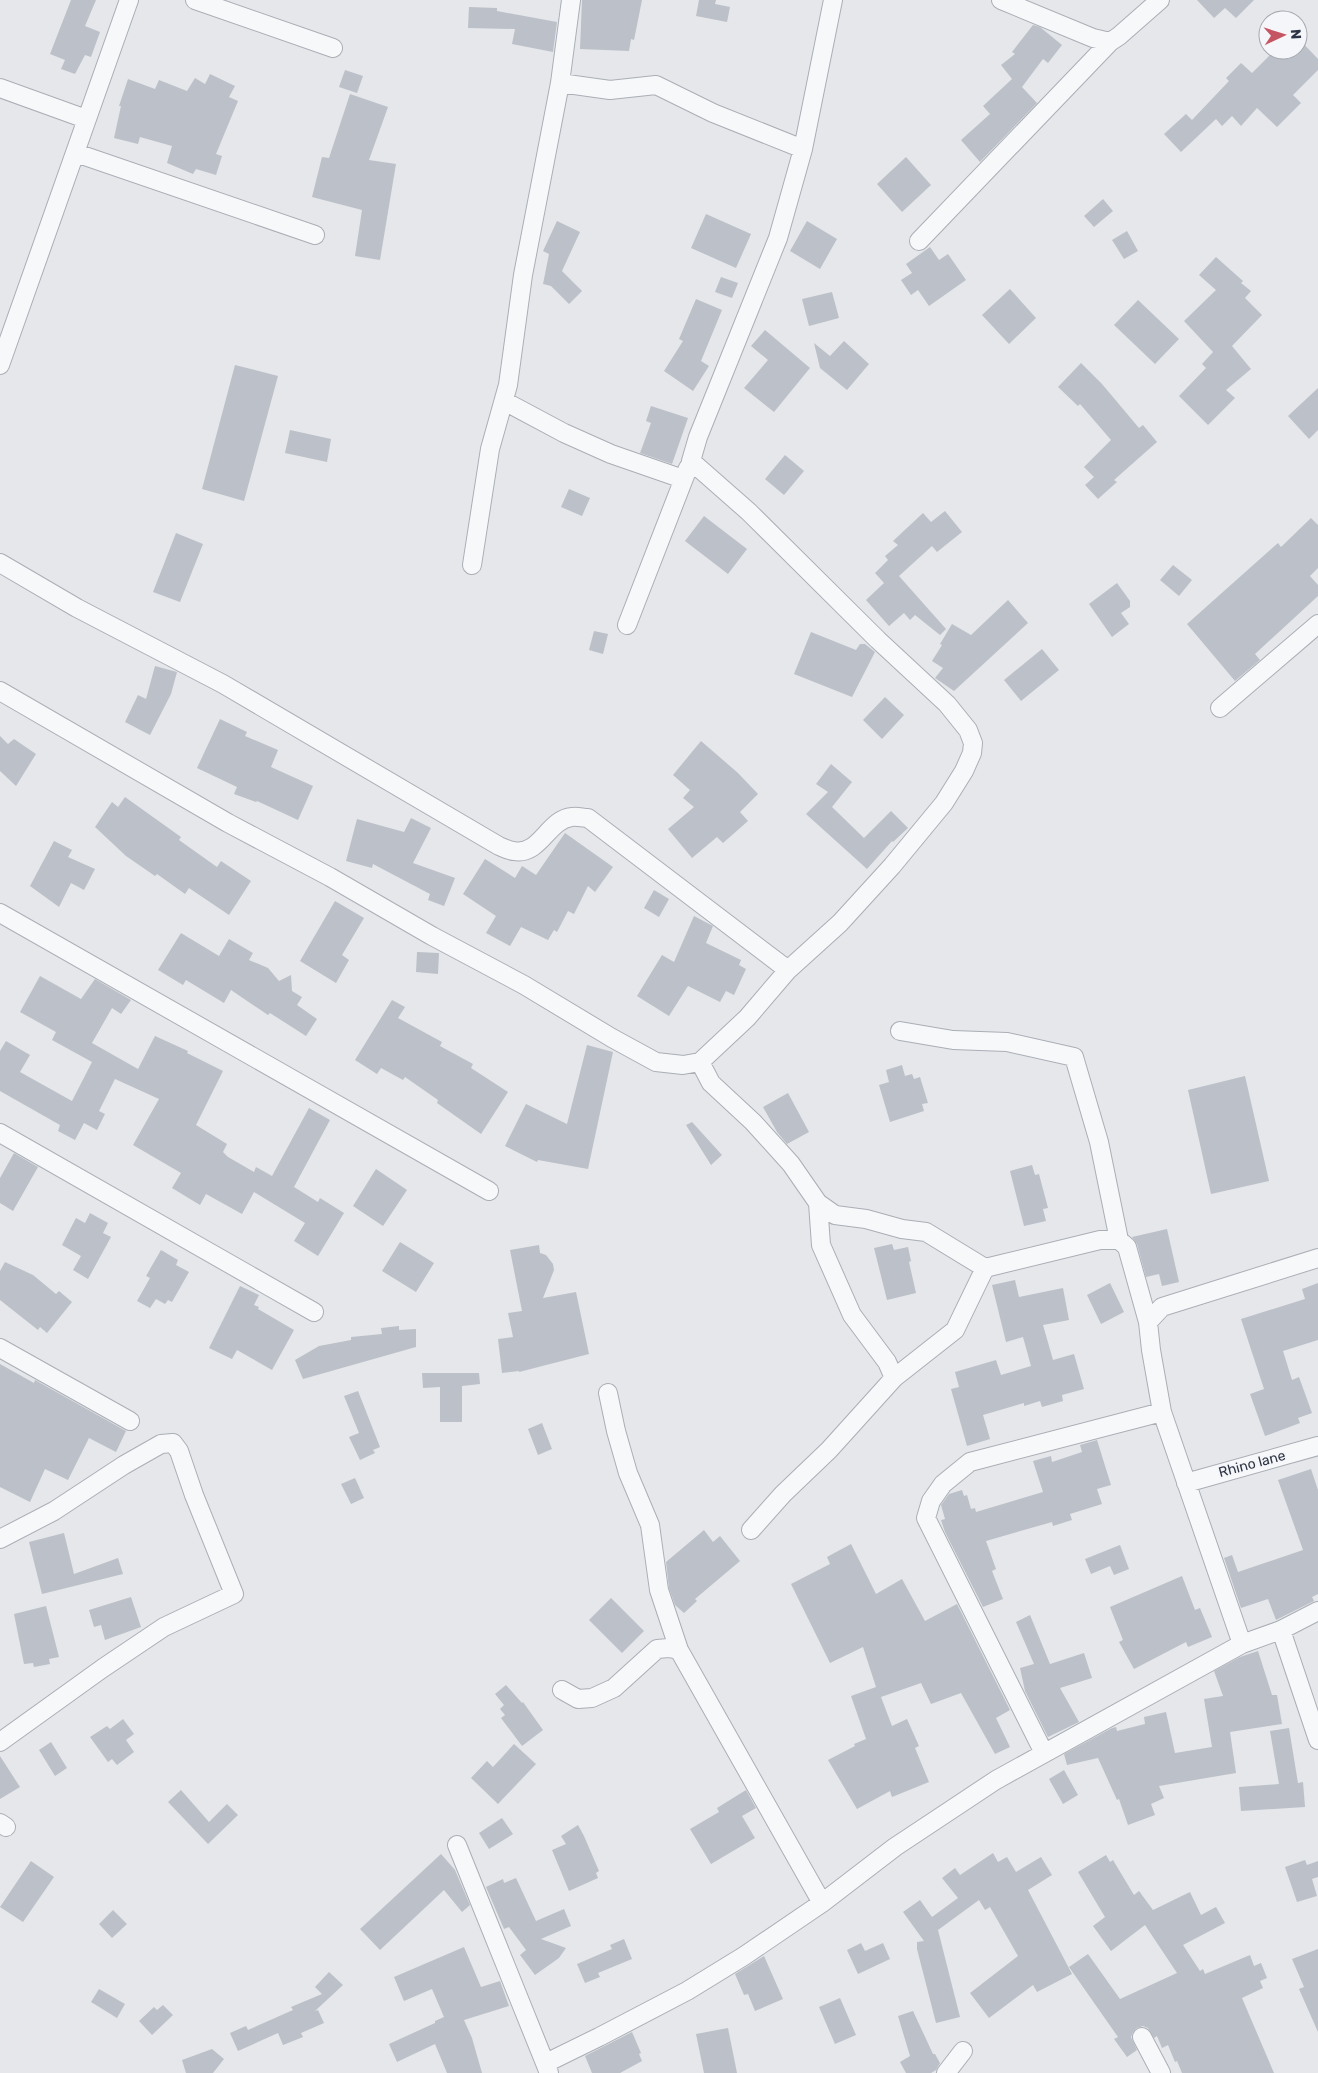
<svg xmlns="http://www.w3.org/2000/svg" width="1318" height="2073" viewBox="0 0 1318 2073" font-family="Rubik,sans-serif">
<rect width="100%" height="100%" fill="#e5e7eb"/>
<path fill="#bcc0c8" d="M71,0H96L85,26L100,32L91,57L85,55L75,74L61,69L65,60L50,54Z
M582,0H642L634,40L631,39L629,51L580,49Z
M699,0H716L715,4L730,7L727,22L696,16Z
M1197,0H1254L1236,18L1225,8L1214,18Z
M469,7L497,8V11L557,22L553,52L512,44L515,29L468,28Z
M1033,25L1040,27L1062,45L1048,63L1043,59L1022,87L1037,103L980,162L961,140L990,114L983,106L1012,79L1001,65L1015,54L1012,52Z
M1298,38L1318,59V70L1293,95L1301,103L1277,127L1257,108L1241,126L1232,116L1222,126L1216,119L1181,152L1164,134L1186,114L1192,120L1229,81L1226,78L1241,63L1252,73L1275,50H1298Z
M345,70L363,76L357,93L339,87Z
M210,74L235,86L229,97L238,101L216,154L222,156L216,175L196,169L193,174L167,163L172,146L140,137L138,144L114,138L121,106H119L128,79L155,89L159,80L187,91L195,78L205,84Z
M350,94L388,107L369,160L396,164L380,260L355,256L362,210L312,197L322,157L329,158Z
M906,157L931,185L902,212L877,184Z
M1103,199L1113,211L1094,227L1084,216Z
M706,214L751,234L736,268L691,248Z
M557,221L580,232L562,271L582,291L569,304L551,286L543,284L549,254L543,251Z
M807,221L837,239L820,269L790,251Z
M1127,231L1138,251L1124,259L1112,240Z
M930,247L939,260L948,254L966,280L929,306L918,290L911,295L901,280L912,273L906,264Z
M1216,257L1243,281L1241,283L1251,291L1245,298L1262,315L1232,346L1251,369L1226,390L1235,398L1208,425L1179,396L1206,368L1202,364L1213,352L1184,321L1216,290L1199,275Z
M721,277L738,283L732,298L715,292Z
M1010,289L1036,318L1009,344L982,315Z
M832,292L839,318L809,326L802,299Z
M696,299L722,310L701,361L709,366L693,391L664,371L683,341L679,339Z
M1138,300L1179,339L1155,364L1114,325Z
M765,330L810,368L774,412L744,388L768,360L751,346Z
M844,341L869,364L847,390L820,368L814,343L830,356Z
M1081,363L1102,384L1139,428L1143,425L1157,442L1114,480L1117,482L1098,499L1085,485L1094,477L1084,467L1111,440L1080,404L1078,406L1058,387Z
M235,365L278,376L244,501L202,489Z
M1318,388V430L1309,439L1288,416Z
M651,406L688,418L672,464L640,453L651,423L646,421Z
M290,430L331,439L327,462L285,453Z
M785,455L804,471L784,495L765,479Z
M569,489L590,498L582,516L561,507Z
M945,511L962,532L937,552L932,546L899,576L946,629L940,635L915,615L910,620L904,613L889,626L866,600L884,583L875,573L888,560L885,556L898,545L893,541L923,513L931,522Z
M704,516L747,549L728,574L685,541Z
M1311,518L1318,525V568L1310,576L1318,585V596L1255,654L1260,660L1235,681L1187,624L1278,543L1281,547Z
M176,533L203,544L180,602L153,592Z
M1173,565L1192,580L1179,596L1160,580Z
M1117,583L1130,601V607L1121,613L1129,624L1112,637L1089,604Z
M1008,600L1028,623L954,691L935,678L943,668L932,661L942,645L940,644L952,624L971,635Z
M594,631L608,634L603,654L589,650Z
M811,632L856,650L860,644H865L875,652L852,697L794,674Z
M1042,649L1059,670L1021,701L1004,680Z
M155,666L177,672L171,694L150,735L125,722L138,695L146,699Z
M885,697L904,715L882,739L863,720Z
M220,719L247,732L245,736L278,750L271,767L313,786L298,820L257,801L256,802L234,794L237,787L197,768Z
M0,736L8,744L14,739L36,754L16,786L0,771Z
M701,741L738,773L758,794L740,812L748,821L723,843L717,837L692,858L668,829L694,807L683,798L690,790L673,775Z
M831,764L852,782L832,807L864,838L891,811L908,828L893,842L892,841L867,869L806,814L828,792L816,784Z
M125,797L181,837L179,840L217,867L221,861L251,881L229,915L189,888L185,894L157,874L155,876L126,856L95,827L112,802L118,807Z
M411,818L431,828L413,863L455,878L444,906L428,900L430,894L373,864L372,868L346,861L357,819L404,832Z
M565,833L613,867L595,892L588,886L574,914L568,911L557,932L554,930L548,940L521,927L510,946L486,933L496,916L463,894L485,859L515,878L522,866L536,875Z
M54,841L72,850L68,857L95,869L84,890L71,883L59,907L30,886Z
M654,890L669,899L659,917L644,908Z
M335,901L364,918L342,955L349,960L336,983L300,961Z
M694,916L713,926L706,943L741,960L739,965L746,969L734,995L726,991L720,1002L688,986L669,1016L637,996L662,955L674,962Z
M181,933L219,956L229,939L253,953L249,960L268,968L279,981L291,975L292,991L302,997L297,1005L317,1019L306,1036L270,1013L268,1015L231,990L224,1003L186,980L183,985L158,970Z
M417,952L439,953L438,974L416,972Z
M40,976L81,999L95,979L131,1000L121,1014L112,1008L92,1043L138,1069L155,1036L188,1051L187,1053L223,1071L196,1125L227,1144L223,1152L228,1157L254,1172L256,1167L272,1176L309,1108L330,1120L294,1187L318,1202L320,1198L344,1213L318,1256L294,1241L305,1223L254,1192L242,1214L206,1194L200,1205L172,1188L181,1173L133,1145L159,1099L115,1079L99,1111L105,1114L97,1130L84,1123L75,1140L58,1131L60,1125L0,1091V1051L6,1041L30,1055L20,1072L72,1101L92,1062L52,1040L56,1032L20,1012Z
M392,1000L405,1007L398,1018L442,1042L440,1046L473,1064L471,1068L508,1092L481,1134L437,1103L438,1100L405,1077L403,1080L381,1068L377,1074L355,1060Z
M587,1045L613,1052L588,1169L538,1160L537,1162L505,1146L526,1104L567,1124Z
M902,1065L905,1076L912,1074L914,1079L920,1077L928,1103L922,1104L924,1111L890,1122L879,1085L889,1082L886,1070Z
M1245,1076L1269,1181L1211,1194L1188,1090Z
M788,1093L809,1132L787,1144L777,1132L763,1107Z
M692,1122L722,1155L711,1165L686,1125Z
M14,1153L38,1167L13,1211L0,1203V1178Z
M1032,1165L1035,1175L1039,1174L1048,1208L1043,1209L1046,1221L1024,1226L1010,1171Z
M376,1169L407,1190L383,1226L353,1206Z
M90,1213L108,1223L103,1233L111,1237L88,1279L73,1270L81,1256L62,1245L76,1218L85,1223Z
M1167,1229L1179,1282L1162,1286L1159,1274L1146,1277L1137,1244L1132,1237Z
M400,1242L434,1263L416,1292L382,1271Z
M892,1244L894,1250L908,1247L911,1261L909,1262L916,1293L887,1300L874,1248Z
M539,1245L540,1253L546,1255L553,1264L554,1270L543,1298L576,1292L589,1354L519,1372V1371L502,1373L498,1339L513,1337L508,1313L522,1311L510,1250Z
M161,1250L178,1260L176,1265L189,1272L172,1302L168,1300L165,1304L156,1299L150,1308L137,1301L150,1278L146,1276Z
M5,1262L33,1275L56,1294L59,1291L72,1302L47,1333L40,1327L38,1330L0,1300V1271Z
M1015,1280L1019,1297L1063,1288L1069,1320L1043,1325L1053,1360L1074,1354L1084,1389L1062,1395L1063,1401L1042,1407L1040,1401L1024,1406V1403L983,1415L990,1439L967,1446L951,1389L959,1387L955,1372L996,1360L1001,1375L1031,1366L1023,1337L1006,1342L992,1285Z
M1110,1283L1124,1312L1101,1324L1087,1295Z
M1318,1283V1340L1283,1351L1292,1380L1299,1377L1312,1413L1298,1418L1300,1423L1265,1436L1250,1394L1264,1389L1241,1319L1305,1299L1302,1289Z
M240,1286L259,1295L254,1305L259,1307L258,1309L294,1330L272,1370L237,1350L232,1359L209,1348Z
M399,1326V1330L416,1329V1347L303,1379L295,1360L319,1346L351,1340V1337L382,1334L381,1328Z
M0,1364L34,1383L35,1380L126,1431L116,1452L89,1438L68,1480L45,1469L30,1502L0,1487Z
M422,1373H479L480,1384L462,1386V1422H440V1387L423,1388Z
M358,1391L380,1447L373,1450L375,1453L360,1460L349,1437L359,1433L344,1396Z
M542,1423L552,1449L538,1455L528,1429Z
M1097,1440L1111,1485L1097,1489L1102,1504L1070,1514L1072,1520L1053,1526L1052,1522L986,1541L996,1569L992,1571L1003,1599L983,1607L945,1532L941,1520L945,1519L941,1505L949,1494L962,1490L964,1496L967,1495L971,1509L975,1508L976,1512L1043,1492L1033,1461L1051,1456L1052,1462L1082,1452L1080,1445Z
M1311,1469L1318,1490V1594L1312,1597L1314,1601L1276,1620L1268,1599L1241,1608L1224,1558L1232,1555L1238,1572L1303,1550L1278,1480Z
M355,1478L364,1498L351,1504L341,1484Z
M704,1530L713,1542L720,1536L740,1561L695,1599L697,1601L684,1613L675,1605L669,1588L666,1562Z
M64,1533L74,1574L118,1558L123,1574L42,1594L29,1542Z
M851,1544L876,1594L902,1579L925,1621L957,1604L1010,1710L996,1718L1010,1747L995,1754L961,1693L931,1704L921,1683L881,1697L892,1726L907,1719L919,1746L915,1748L929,1782L892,1797L890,1791L857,1809L828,1760L855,1746L854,1744L866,1739L851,1696L876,1687L863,1647L830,1663L791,1584L830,1564L827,1557Z
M1120,1545L1129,1569L1114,1575L1110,1566L1091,1574L1085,1559Z
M1182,1576L1195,1610L1200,1608L1212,1637L1188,1647L1186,1642L1134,1669L1119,1642L1123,1640L1110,1607Z
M131,1597L141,1627L105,1640L101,1625L94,1627L89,1610Z
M611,1598L644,1631L622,1653L589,1620Z
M46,1606L59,1657L49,1659L50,1664L34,1667L33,1663L24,1664L14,1614Z
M1030,1615L1050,1664L1084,1653L1092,1678L1060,1688L1079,1722L1048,1737L1025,1691L1020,1668L1034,1664L1016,1622Z
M1258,1651L1272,1695H1277L1282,1724L1230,1732L1236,1773L1159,1786L1164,1798L1151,1804L1155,1815L1128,1825L1119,1799L1117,1800L1098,1758L1067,1765L1064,1754L1112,1728L1116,1727L1117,1731L1145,1724L1144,1717L1166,1712L1175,1753L1212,1747L1204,1699L1223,1696L1214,1671L1240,1657Z
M506,1685L522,1703L523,1702L543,1730L522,1746L501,1718L505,1715L500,1709L504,1705L495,1694Z
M123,1719L134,1734L126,1740L134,1752L117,1765L112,1759L108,1762L90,1737L107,1726L110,1729Z
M1289,1728L1298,1783L1303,1782L1305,1807L1241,1811L1239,1787L1279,1784L1270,1731Z
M51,1742L67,1768L55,1776L39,1750Z
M514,1744L536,1764L498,1804L471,1778L487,1761L493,1767Z
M0,1756L20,1787L0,1799Z
M1064,1770L1078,1795L1063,1804L1049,1779Z
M181,1790L209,1822L227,1804L238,1815L208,1844L168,1802Z
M746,1790L756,1808L742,1816L755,1838L711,1864L690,1829L719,1812L717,1808Z
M502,1818L513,1834L489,1849L479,1833Z
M578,1825L584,1836L599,1871L596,1873L598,1878L569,1891L552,1850L566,1844L561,1836Z
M993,1853L998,1862L1007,1857L1016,1872L1041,1857L1052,1875L1028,1890L1072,1974L1037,1992L1033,1985L989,2018L970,1993L1018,1956L990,1907L985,1910L979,1900L938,1930L960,2017L936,2023L917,1949V1942L924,1941L903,1912L920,1900L932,1917L958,1898L942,1878L955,1868L960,1875Z
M441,1854L455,1870L470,1905L462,1912L444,1890L380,1950L360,1929Z
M1106,1855L1110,1862L1113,1860L1134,1895L1139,1891L1153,1910L1190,1892L1201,1915L1216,1907L1225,1923L1183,1945L1200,1971L1203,1969L1205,1974L1250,1955L1254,1966L1261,1963L1267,1978L1260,1981L1263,1988L1242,1998L1274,2073H1182L1177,2061L1175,2062L1168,2045L1162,2048L1157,2036L1154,2038L1148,2028L1143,2026L1137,2028L1133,2032L1131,2037L1137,2050L1127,2057L1114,2039L1118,2037L1069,1967L1088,1954L1120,1999L1177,1973L1145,1925L1111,1951L1093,1926L1105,1917L1078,1872Z
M1305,1860L1307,1865L1318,1861V1877L1312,1879L1317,1896L1297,1902L1285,1867Z
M31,1861L54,1877L23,1922L0,1907Z
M516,1878L536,1921L564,1909L571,1926L541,1939L566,1948L559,1958L535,1975L520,1955L526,1950L509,1927L504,1929L486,1887L503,1879L504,1883Z
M113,1910L127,1924L112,1938L99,1924Z
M624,1939L632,1959L598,1973L600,1977L585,1983L577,1964L612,1949L610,1945Z
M861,1943L865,1951L883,1943L890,1959L858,1974L847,1950Z
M464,1947L481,1987L500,1981L509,2006L464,2020L472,2038L482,2073H447L435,2044L397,2062L389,2044L435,2023V2021L444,2017L432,1989L404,2001L394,1977Z
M1318,1949V2032L1299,1989L1304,1987L1292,1959Z
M764,1956L783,1999L755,2011L748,1994L744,1995L735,1974Z
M329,1972L343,1985L315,2011L318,2010L324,2023L301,2033L303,2037L283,2045L278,2033L238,2051L230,2033L246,2026L248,2030L293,2010L291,2007L322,1994L315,1987Z
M99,1989L125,2004L117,2018L91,2002Z
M840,1998L856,2035L835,2044L819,2007Z
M163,2005L173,2015L152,2035L139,2021L154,2007L157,2010Z
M913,2011L933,2054H935L940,2063L936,2070L931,2073H906L900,2062L910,2056L898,2016Z
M728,2028L737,2073H704L696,2034Z
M632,2032L641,2053L639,2054L642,2061L620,2073H592L585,2056Z
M212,2049L224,2059L213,2073H186L182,2060Z"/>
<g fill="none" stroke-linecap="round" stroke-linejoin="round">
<g stroke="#aaaeb5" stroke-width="20">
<path id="minor" d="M195,0L333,48
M1001,0L1093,38L1110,42L1119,36L1160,0
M560,83L610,90L656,85L713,113L803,149
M0,88L86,119
M76,153L315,235
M919,241L1110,42
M0,365L129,0
M504,401L564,433L611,454L683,479
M0,563L77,608L223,684L499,846C504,848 509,851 514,851C540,856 548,819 572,817C577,816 583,818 588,818L788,970
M472,565L490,449L508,385L523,275L560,83L571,0
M627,625L688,468
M0,691L228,823L330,877L432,936L524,985L612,1038L656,1062L683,1065L700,1062L747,1018L788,970L840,923L892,866L944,803L964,771L972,753L973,743L968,730L947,704L878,640L749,512L691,461L698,437L778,238L803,149L833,0
M1220,708L1318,624
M0,913L489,1191
M900,1031L953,1040L1007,1042L1074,1057L1099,1142L1119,1240
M700,1062L711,1083L753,1122L791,1164L818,1203L835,1215L866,1219L902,1229L926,1232L985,1268L1100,1240H1119L1127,1247L1148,1322
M0,1133L314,1312
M818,1203L821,1245L852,1315L887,1362L894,1378
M0,1348L130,1421
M608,1393L616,1431L628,1473L650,1525L659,1590L679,1650
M1186,1483L1318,1446
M751,1530L783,1494L829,1450L894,1378L955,1330L985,1268
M0,1539L54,1511L124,1465L161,1444L173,1443L179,1451L194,1495L234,1594L164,1627L103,1668L0,1742
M1281,1630L1318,1740
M1242,1644L1162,1412L1151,1350L1148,1322L1162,1307L1318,1258
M562,1690L578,1699L592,1698L614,1688L657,1649L669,1648L679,1650L822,1903
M1044,1753L926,1518L931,1501L943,1484L970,1462L1162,1412
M0,1823L6,1827
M457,1845L549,2073
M1142,2037L1161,2073
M546,2063L599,2037L687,1991L744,1956L822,1903L895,1847L996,1780L1242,1644L1281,1630L1318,1611
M946,2073L963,2051"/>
</g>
<use href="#minor" stroke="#f7f8fa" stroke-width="18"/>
</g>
<g text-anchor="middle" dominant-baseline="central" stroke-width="4" stroke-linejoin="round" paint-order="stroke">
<g font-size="14" fill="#2d3443" stroke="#f4f6f9">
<text transform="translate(1252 1464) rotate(-15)">Rhino lane</text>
</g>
</g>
<g transform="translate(1283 35) rotate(86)"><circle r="24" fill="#f4f6f9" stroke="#a4a8b0"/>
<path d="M0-4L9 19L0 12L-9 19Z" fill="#c55563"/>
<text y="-8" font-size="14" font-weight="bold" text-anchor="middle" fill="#2d3443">N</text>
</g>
</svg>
